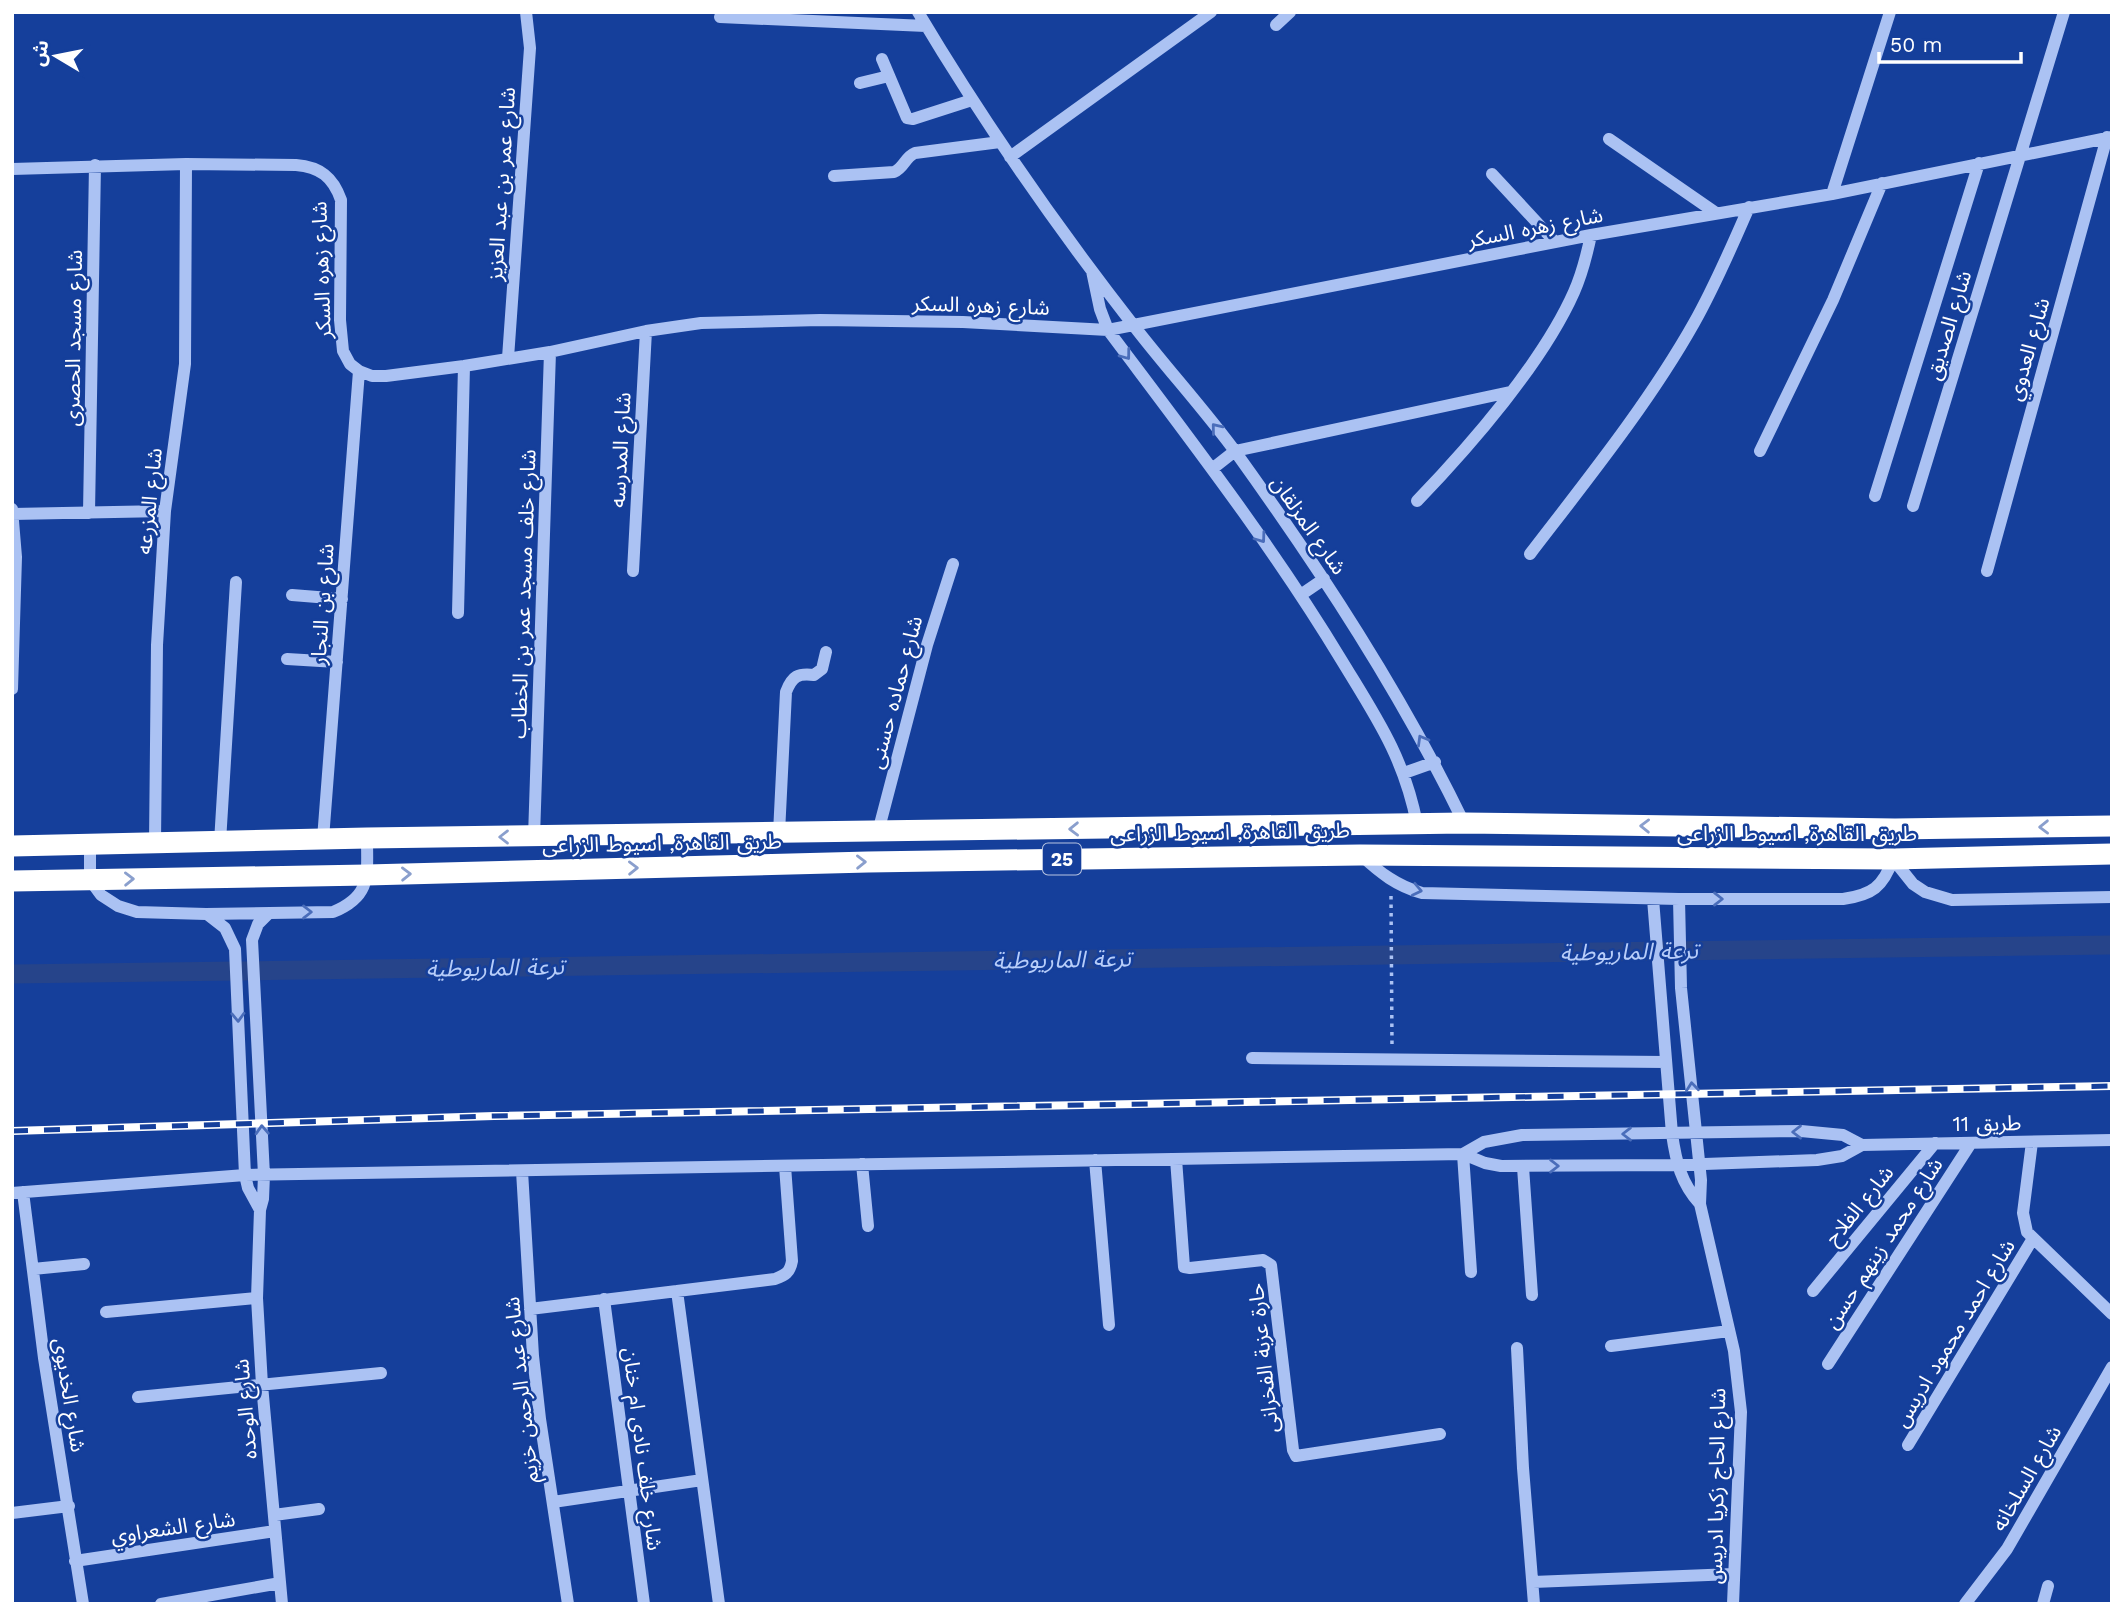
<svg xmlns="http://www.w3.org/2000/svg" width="2124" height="1616" viewBox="0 0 2124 1616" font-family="'Work Sans','Noto Sans Arabic',sans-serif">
<rect width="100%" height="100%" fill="#153f9b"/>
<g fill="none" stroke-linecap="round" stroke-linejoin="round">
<path stroke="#26448a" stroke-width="19" d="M12,974L2112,945"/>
<path stroke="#abc2f3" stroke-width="3.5" stroke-dasharray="3.5 5" stroke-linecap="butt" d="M1391,896L1392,1046"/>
<path stroke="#abc2f3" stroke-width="12" d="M918,12C983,121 1056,226 1134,326C1167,369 1205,410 1237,454C1321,571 1401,693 1464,823
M720,17L926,26
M1276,25L1290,12
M882,59L907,118L913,119L972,100
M860,83L889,76
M1609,139L1716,213
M1010,157L1211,12
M12,169L186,164L296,165C320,167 333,177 341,200L340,320L343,351L350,364L359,371L372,376H386L464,366L550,352L646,331L701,323L820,320L963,322L1108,330L1591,235L1832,194L2112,137
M1492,174L1555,242
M834,176L894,172C904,168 905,157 915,153L1000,142
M1832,194L1890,12
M1092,271L1100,309L1108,330C1189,438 1272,545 1342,661C1376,717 1404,757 1417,824
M508,358L530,48L526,12
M1760,451L1833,300L1882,183
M1212,469L1235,451L1510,392
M1875,496L1979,163
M1417,501C1471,445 1543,362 1574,292C1582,274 1587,254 1591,235
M1913,506L2064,12
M12,509L16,557L12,689
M89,513L95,165
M12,514L165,511
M1530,554C1586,481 1649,403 1694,323C1715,286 1732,246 1749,207
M633,571L646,331
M1987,571L2107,137
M1302,594L1324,579
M292,595L342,599
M458,613L464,366
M287,659L337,662
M1404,773L1435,762
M878,832L927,645L953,564
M779,833L786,692C792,676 798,673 814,675L822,669L826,652
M534,837L550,352
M323,839L359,371
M220,842L236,582
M155,843L157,645L165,511L185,364L186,164
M90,844V880L101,895L118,906L137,912L206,914L333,912C372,896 367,875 367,838
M1361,855C1380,873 1397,886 1422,893L1679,899H1843C1872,895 1883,887 1893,859
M1893,859L1913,884L1925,892L1952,900L2112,897
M1653,899L1672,1134C1676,1162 1681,1183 1700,1204
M1679,899L1681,988L1701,1180L1700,1204L1734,1351L1741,1412L1733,1604
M269,913L258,924L252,940L264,1175L263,1199L260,1210L257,1298L262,1385L282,1604
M207,914L225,928L235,949L245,1175L248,1188L260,1210
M1252,1058L1666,1062
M2032,1142L2023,1213L2027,1232L2112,1314
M1463,1154L1484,1142L1522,1135L1801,1131L1843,1135L1862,1145
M1463,1154L1471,1272
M1176,1159L1184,1267L1190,1268L1263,1260L1271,1265L1293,1450L1296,1456L1440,1434
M1095,1160L1109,1325
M862,1164L868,1226
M1523,1167L1532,1295
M522,1171L533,1356L540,1419L568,1604
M23,1192L44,1358L83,1604
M12,1193L245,1175L1463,1154L1485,1163L1501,1166L1677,1165L1817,1160L1842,1156L1862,1145L2112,1140
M33,1269L84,1264
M677,1291L719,1604
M1813,1291L1935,1143
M604,1299L644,1604
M530,1309L775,1279C785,1275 790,1273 792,1261L785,1166
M106,1312L257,1298
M1611,1346L1729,1331
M1517,1348L1523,1468L1534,1604
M1828,1364L1971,1143
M138,1397L381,1373
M1908,1445L2032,1240
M553,1502L702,1480
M12,1513L69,1506
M274,1515L319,1509
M75,1561L275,1531
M1533,1582L1733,1574
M161,1604L280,1583
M1965,1604L2007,1549L2112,1367
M2043,1604L2048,1586"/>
<path stroke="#fff" stroke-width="21" d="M12,846L367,838L1464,823L1895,829L2112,826
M12,881L367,875L868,862L1360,855L1893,859L2112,854"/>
<g stroke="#fff" stroke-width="8">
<path id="rail" d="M12,1131L494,1116L2112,1086"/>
</g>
<use href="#rail" stroke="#153f9b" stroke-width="5" stroke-dasharray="16" stroke-linecap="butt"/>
</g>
<defs><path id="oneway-chevron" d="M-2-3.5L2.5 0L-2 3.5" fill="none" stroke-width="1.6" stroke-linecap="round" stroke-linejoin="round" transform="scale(1.75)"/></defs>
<g stroke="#4a6dba">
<use href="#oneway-chevron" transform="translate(1126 355) rotate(53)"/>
<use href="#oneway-chevron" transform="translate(1216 428) rotate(-129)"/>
<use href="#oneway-chevron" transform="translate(1261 538) rotate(54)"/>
<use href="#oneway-chevron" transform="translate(1422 740) rotate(-120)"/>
<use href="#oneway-chevron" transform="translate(1417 890) rotate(12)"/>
<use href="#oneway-chevron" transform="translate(1718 899)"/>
<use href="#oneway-chevron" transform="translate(307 912)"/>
<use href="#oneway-chevron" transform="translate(238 1017) rotate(88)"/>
<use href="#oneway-chevron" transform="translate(1692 1087) rotate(-96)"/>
<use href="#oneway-chevron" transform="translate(262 1130) rotate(-93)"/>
<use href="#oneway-chevron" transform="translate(1797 1132) rotate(-180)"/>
<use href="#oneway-chevron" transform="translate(1627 1134) rotate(180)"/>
<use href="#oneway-chevron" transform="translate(1554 1166)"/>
</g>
<g stroke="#8a9fcd">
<use href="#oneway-chevron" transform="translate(1645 826) rotate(-179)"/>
<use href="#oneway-chevron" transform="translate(2044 827) rotate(179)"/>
<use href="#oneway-chevron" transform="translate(1074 829) rotate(179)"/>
<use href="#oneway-chevron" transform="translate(504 837) rotate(180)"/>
<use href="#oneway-chevron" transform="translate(861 862) rotate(-1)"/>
<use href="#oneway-chevron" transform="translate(633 868) rotate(-1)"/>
<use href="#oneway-chevron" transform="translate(406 874) rotate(-1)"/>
<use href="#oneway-chevron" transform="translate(129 879) rotate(-1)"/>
</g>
<g text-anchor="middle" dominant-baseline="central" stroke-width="5" stroke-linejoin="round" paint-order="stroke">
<rect fill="#153f9b" stroke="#b9c5e1" stroke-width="2" x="1043" y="843.5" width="38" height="31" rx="5"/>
<g font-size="19" font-weight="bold" fill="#fff">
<text x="1062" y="859">25</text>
</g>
<g font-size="21" fill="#fff" stroke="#153f9b">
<text transform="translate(501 184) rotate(-86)">شارع عمر بن عبد العزيز</text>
<text transform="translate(1535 227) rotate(-11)">شارع زهره السكر</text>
<text transform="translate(321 270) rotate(-92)">شارع زهره السكر</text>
<text transform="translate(981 305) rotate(2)">شارع زهره السكر</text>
<text transform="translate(1948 325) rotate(-73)">شارع الصديق</text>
<text transform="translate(73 338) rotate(-89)">شارع مسجد الحصرى</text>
<text transform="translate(2028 349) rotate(-74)">شارع العدوي</text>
<text transform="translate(620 450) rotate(-87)">شارع المدرسه</text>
<text transform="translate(149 501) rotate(-84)">شارع المزرعه</text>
<text transform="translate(1309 525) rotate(55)">شارع المزلقان</text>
<text transform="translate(523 594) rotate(-88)">شارع خلف مسجد عمر بن الخطاب</text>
<text transform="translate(322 604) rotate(-86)">شارع بن النجار</text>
<text transform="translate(895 692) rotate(-75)">شارع حماده حسنى</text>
<text transform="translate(1230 832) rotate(-1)">طريق القاهرة, اسيوط الزراعى</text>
<text x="1797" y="833">طريق القاهرة, اسيوط الزراعى</text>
<text transform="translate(662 843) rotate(-1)">طريق القاهرة, اسيوط الزراعى</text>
<text transform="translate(1987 1123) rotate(-1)">طريق 11</text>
<text transform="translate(1859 1205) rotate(-51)">شارع الفلاح</text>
<text transform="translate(1883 1243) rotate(-57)">شارع محمد زينهم حسن</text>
<text transform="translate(1954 1333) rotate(-59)">شارع احمد محمود ادريس</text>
<text transform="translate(1263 1358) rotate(-96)">حارة عزبة الفخرانى</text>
<text transform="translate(521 1390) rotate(-96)">شارع عبد الرحمن خزيم</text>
<text transform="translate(70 1395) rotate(81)">شارع الخديوى</text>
<text transform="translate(245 1409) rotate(-95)">شارع الوحده</text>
<text transform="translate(643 1449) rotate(83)">شارع خلف نادى ام خنان</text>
<text transform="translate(2026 1478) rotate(-60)">شارع السلخانه</text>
<text transform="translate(1716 1486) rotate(-89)">شارع الحاج زكريا ادريس</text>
<text transform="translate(173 1527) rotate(-8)">شارع الشعراوي</text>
</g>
<g font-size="23" font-style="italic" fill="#b7cdf9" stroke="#153f9b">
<text transform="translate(1629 952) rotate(-1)">ترعة الماريوطية</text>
<text transform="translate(1062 960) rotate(-1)">ترعة الماريوطية</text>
<text transform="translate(495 968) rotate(-1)">ترعة الماريوطية</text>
</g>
</g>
<rect width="2124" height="1616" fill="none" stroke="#ffffff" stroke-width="28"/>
<g transform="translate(56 56) rotate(280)" stroke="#153f9b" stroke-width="5" paint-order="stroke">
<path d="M0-5L12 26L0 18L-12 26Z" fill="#ffffff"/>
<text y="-10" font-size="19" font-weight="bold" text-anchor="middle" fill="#ffffff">ش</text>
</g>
<path d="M1879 52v10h142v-10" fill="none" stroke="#ffffff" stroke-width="3.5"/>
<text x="1890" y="52" font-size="21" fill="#ffffff" stroke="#153f9b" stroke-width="5" paint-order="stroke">50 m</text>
</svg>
